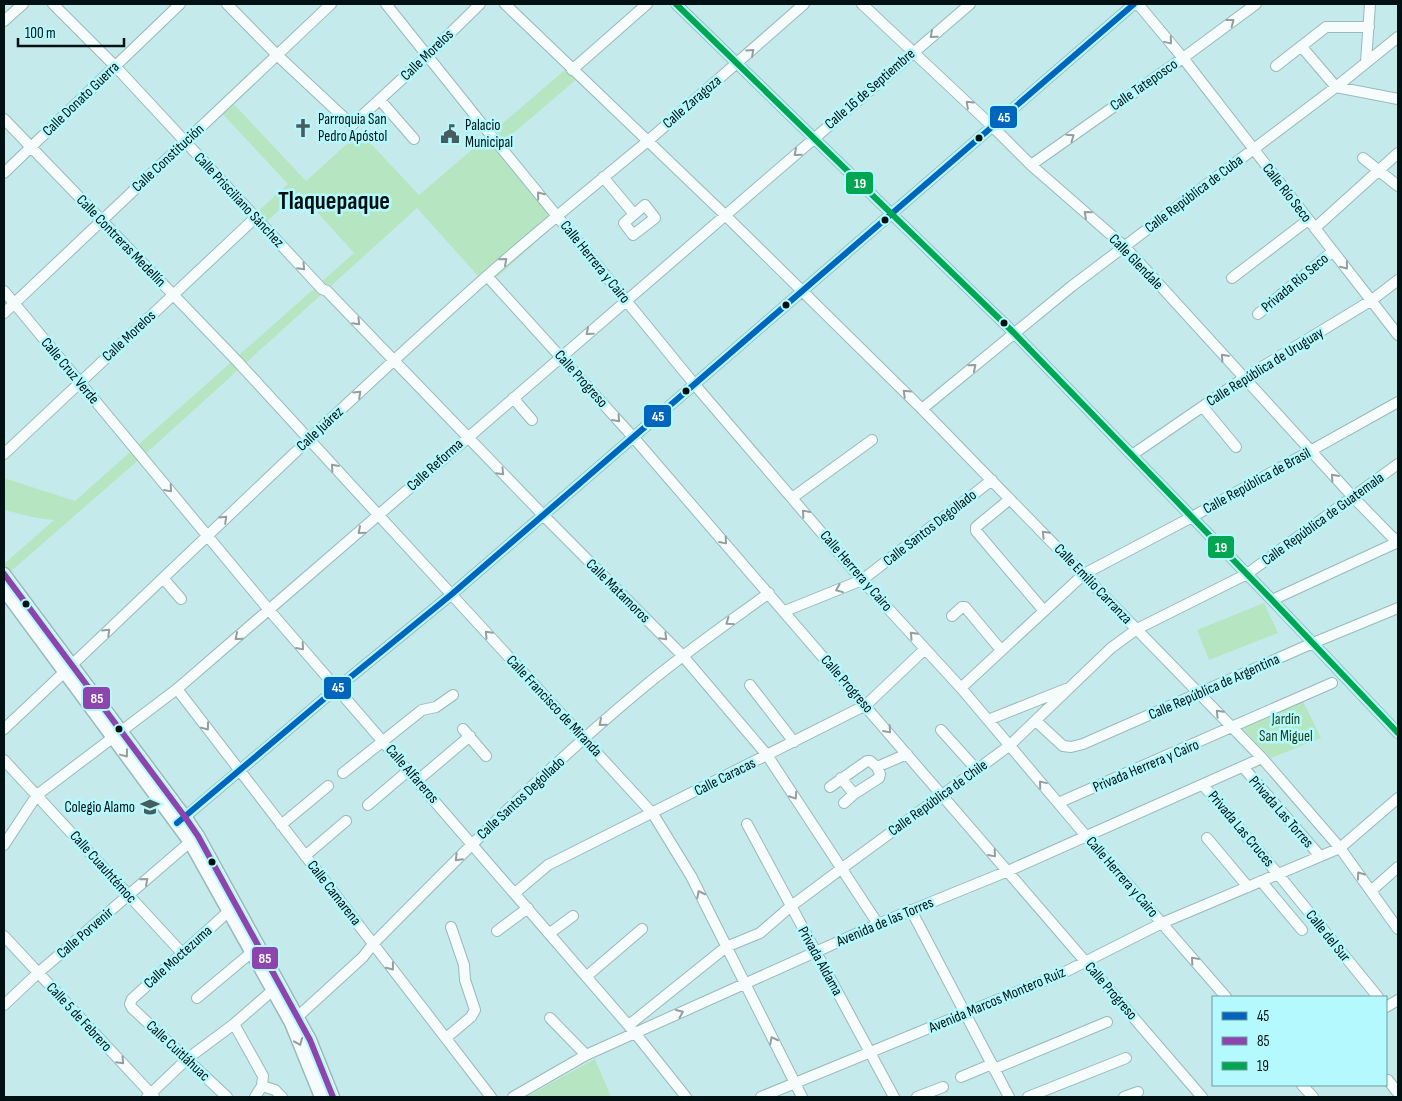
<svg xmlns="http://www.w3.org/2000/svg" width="1402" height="1101" viewBox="0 0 1402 1101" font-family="'Sofia Sans Condensed',sans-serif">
<rect width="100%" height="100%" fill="#c5eaec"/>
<path fill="#b5e6c1" d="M567,68L578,78L502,143L563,218L487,286L417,208L142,457L10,572L4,564L54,520L37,518L4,510V478L75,501L354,253L299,192L264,224L255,214L288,184L219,110L230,100L306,181L360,132L419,195Z
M1264,603L1278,633L1209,660L1197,630Z
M1301,697L1321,738L1271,758L1239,725Z
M595,1059L611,1097H526Z"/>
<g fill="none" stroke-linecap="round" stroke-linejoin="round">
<g stroke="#9bb8ba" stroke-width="12">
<path id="minor" d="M53,4L115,66L322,289L327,291L352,317L543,515L682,655L767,755L878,924
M227,4L277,55L352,125L428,55L480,4
M386,4L494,139L695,385L862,580L961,688L1086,836L1226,997
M505,4L725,215L922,409L1262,758L1340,848L1398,929
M676,4L1014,333L1272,600L1398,733
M862,4L993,127L1031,165L1125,247L1353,497L1392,537L1398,541
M1138,4L1183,58L1398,335
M4,21L23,4
M1301,46L1336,87L1398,99
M1366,62L1370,4
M1276,66L1326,27H1369
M572,70L647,4
M380,100L414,139
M4,119L238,362L653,814L691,876L802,1097
M1363,158L1398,186
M1031,165L1183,58L1256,4
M4,173L180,4
M603,177L634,214
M645,205L655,218L633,235L624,223Z
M1315,228L1398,153
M487,276L634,438L1202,1097
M1232,278L1308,220
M4,291L269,610L635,1033L686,1097
M4,313L331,4
M1258,314L1333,251
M513,398L532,420
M1203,407L1236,447
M922,409L1072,286L1336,87L1398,37
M4,454L255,218
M1132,455L1244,378L1372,300L1398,280
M792,498L872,440
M1010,499L976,527V531L1044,611
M163,578L181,599
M1272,600L1398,542
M785,611L862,580L992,480
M952,616L962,607H965L1001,650
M750,685L794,742
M961,688L1084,574L1192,517L1398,402
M177,689L491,1097
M988,720L1066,689
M1036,721L1063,746L1071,747L1083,744L1313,643L1398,608
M4,729C165,578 322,423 487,276C540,229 595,185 649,140C701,95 752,49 804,4
M463,729L486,756
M941,730L977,770
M4,760L182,953
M877,767L907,754
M1243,767L1320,856
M343,773L422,710L436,707L453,695
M841,778L854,794
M418,780L470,736
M1203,785L1278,874L1378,997
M830,787L867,761H870L877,767L880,774L879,778L854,794L844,803
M1058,803L1332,683
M368,805L409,770
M180,821L331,693L452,594L1134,4
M747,824L894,1097
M281,825L328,786
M1207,838L1248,887
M4,845L37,795L177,689L970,4
M305,856L346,821
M1261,881L1302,930
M1371,891L1398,867
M515,893L548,865L866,705L925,649
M911,910L1009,1097
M497,931L528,908
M550,933L573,916
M4,936L154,1097
M587,976L642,929
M197,998L252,952
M4,1005L38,973L190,842
M1386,1007L1398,1000
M550,1018L586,1055
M293,1021L363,957L373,944C459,857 545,769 639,691C680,656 725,625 769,593
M234,1024L263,1076L262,1086L255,1097
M629,1025L726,947L760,933L790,907L841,869L1009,746L1111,648L1137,629L1247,574L1398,464
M446,1038L471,1017L475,1010L465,980L464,965L451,927
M994,1069L1107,1022
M961,1077L992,1064
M1388,1080L1398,1093
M1302,1085L1313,1097
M262,1086L275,1090L282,1097
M147,1097L187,1059L234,1024L273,990
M227,1097L132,1008L130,1004L132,999L229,911
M513,1097L586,1055L635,1033L878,924L1008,871L1262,758
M761,1097L1063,973L1162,923L1340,848L1398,798
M917,1097L943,1087
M1028,1097L1126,1058
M1124,1097L1138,1092"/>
</g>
<g stroke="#9bb8ba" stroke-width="15">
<path id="major" d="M4,574L185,817L198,836L310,1040L333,1097
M4,590L190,842L291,1023L321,1097"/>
</g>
<use href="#minor" stroke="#f6fcfc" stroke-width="10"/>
<use href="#major" stroke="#f6fcfc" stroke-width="12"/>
<g stroke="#b4f9fd" stroke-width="10">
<path id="bus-1" d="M177,823L331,693L452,594L1134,4"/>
</g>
<g stroke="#b4f9fd" stroke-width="10">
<path id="bus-2" d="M4,574L185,817L198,836L310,1040L333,1097"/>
</g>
<g stroke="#b4f9fd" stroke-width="10">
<path id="bus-3" d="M676,4L1014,333L1272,600L1398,733"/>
</g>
<use href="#bus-1" stroke="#0065bd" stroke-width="6"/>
<use href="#bus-2" stroke="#8e44ad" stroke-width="6"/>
<use href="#bus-3" stroke="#00a651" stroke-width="6"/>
</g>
<defs><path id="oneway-chevron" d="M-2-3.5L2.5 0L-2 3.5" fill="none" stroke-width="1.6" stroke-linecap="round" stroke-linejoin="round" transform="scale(1.25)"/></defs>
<g stroke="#949e9f">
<use href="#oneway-chevron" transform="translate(1231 22) rotate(-37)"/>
<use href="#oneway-chevron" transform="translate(933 35) rotate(140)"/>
<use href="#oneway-chevron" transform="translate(1169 41) rotate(50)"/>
<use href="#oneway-chevron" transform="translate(751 52) rotate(-42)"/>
<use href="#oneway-chevron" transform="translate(969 104) rotate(-137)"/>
<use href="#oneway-chevron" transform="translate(1071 137) rotate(-35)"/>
<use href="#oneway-chevron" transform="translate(797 153) rotate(139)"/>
<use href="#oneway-chevron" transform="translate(540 195) rotate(-129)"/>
<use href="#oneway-chevron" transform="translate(1087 214) rotate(-139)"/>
<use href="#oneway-chevron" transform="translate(504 261) rotate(-41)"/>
<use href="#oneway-chevron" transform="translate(1345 266) rotate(52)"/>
<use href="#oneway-chevron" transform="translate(302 267) rotate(47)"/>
<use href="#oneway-chevron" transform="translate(357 322) rotate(46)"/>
<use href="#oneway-chevron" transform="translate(589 332) rotate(139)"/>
<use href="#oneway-chevron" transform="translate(1224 357) rotate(-132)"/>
<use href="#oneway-chevron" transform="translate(973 367) rotate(-40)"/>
<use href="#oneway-chevron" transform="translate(906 393) rotate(-136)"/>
<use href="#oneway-chevron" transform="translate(358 394) rotate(-43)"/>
<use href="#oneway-chevron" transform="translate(617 419) rotate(48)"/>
<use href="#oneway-chevron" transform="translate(334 467) rotate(-132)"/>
<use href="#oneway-chevron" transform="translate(501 472) rotate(46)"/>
<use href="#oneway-chevron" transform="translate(1334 477) rotate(-132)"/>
<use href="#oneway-chevron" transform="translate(169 489) rotate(49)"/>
<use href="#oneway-chevron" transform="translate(805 513) rotate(-131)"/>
<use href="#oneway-chevron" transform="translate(224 519) rotate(-43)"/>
<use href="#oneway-chevron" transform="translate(361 531) rotate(139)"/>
<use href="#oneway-chevron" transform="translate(1045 534) rotate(-135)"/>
<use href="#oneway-chevron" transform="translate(724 541) rotate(49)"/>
<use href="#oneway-chevron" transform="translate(839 589) rotate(158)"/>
<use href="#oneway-chevron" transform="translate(729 622) rotate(144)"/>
<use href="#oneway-chevron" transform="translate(107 632) rotate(-44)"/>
<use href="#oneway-chevron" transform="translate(488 634) rotate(-133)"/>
<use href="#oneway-chevron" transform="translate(913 635) rotate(-133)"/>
<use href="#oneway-chevron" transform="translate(238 637) rotate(140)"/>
<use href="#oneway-chevron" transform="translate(664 637) rotate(45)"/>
<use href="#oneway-chevron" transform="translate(301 647) rotate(49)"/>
<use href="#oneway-chevron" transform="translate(1219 713) rotate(-134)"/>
<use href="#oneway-chevron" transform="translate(602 723) rotate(139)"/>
<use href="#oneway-chevron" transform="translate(206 727) rotate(53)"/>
<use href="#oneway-chevron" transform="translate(888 730) rotate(49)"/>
<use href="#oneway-chevron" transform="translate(125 754) rotate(53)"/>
<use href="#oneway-chevron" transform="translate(1042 784) rotate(-130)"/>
<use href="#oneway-chevron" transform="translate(794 796) rotate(57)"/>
<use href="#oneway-chevron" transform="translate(993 854) rotate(49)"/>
<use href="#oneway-chevron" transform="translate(458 858) rotate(135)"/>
<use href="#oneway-chevron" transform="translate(1360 875) rotate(-126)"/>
<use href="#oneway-chevron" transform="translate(145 881) rotate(-41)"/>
<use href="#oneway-chevron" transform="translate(700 894) rotate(-117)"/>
<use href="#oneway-chevron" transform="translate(1194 960) rotate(-131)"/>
<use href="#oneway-chevron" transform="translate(391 967) rotate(52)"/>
<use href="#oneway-chevron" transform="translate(680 1013) rotate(-24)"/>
<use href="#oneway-chevron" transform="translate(773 1040) rotate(-117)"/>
<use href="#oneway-chevron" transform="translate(299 1042) rotate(68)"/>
<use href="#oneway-chevron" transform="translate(121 1061) rotate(47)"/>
</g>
<defs>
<g id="church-bare" transform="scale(1.5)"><path d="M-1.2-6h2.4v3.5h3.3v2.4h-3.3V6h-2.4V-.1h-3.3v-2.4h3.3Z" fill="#455d5f" stroke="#b4f9fd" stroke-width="2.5" paint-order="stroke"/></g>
<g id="civic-bare" transform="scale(1.5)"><path d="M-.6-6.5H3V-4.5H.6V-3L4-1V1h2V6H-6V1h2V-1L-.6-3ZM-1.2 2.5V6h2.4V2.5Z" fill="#455d5f" stroke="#b4f9fd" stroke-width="2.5" paint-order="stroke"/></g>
<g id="university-bare" transform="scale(1.5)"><path d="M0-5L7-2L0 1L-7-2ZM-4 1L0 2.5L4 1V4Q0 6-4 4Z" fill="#455d5f" stroke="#b4f9fd" stroke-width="2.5" paint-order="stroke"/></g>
</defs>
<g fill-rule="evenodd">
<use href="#church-bare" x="303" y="128"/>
<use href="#civic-bare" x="450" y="134"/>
<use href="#university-bare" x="150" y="807"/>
</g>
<g fill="#001113" stroke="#b4f9fd" stroke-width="2">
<circle cx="979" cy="138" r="4.5"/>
<circle cx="885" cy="220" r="4.5"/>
<circle cx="786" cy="305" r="4.5"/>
<circle cx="1004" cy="323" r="4.5"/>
<circle cx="686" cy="391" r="4.5"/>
<circle cx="26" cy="604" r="4.5"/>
<circle cx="119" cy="729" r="4.5"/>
<circle cx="212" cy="862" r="4.5"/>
</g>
<g text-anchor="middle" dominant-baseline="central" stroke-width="5" stroke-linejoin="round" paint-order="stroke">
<g font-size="15" fill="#001113" stroke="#b4f9fd">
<text transform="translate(427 55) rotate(-44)">Calle Morelos</text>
<text transform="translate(1144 85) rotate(-35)">Calle Tateposco</text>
<text transform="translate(870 89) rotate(-41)">Calle 16 de Septiembre</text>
<text transform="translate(81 99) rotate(-44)">Calle Donato Guerra</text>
<text transform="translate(692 102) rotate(-41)">Calle Zaragoza</text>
<text transform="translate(168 158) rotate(-43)">Calle Constitución</text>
<text transform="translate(1287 193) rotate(52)">Calle Río Seco</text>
<text transform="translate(1194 194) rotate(-37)">Calle República de Cuba</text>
<text transform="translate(239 200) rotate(47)">Calle Prisciliano Sánchez</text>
<text transform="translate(121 241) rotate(46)">Calle Contreras Medellín</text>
<text transform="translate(595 262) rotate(51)">Calle Herrera y Cairo</text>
<text transform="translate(1136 262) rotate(46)">Calle Glendale</text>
<text transform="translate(1295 283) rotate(-40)">Privada Río Seco</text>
<text transform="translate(129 336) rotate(-43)">Calle Morelos</text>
<text transform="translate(1265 367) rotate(-32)">Calle República de Uruguay</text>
<text transform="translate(70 371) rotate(50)">Calle Cruz Verde</text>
<text transform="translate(581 379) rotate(48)">Calle Progreso</text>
<text transform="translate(320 429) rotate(-43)">Calle Juárez</text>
<text transform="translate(435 465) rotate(-42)">Calle Reforma</text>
<text transform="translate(1257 481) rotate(-29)">Calle República de Brasil</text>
<text transform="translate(1323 519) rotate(-36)">Calle República de Guatemala</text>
<text transform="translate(930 528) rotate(-38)">Calle Santos Degollado</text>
<text transform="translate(856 571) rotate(49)">Calle Herrera y Cairo</text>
<text transform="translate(1093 584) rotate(46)">Calle Emilio Carranza</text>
<text transform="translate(618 591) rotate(45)">Calle Matamoros</text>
<text transform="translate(847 684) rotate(49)">Calle Progreso</text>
<text transform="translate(1214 687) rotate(-24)">Calle República de Argentina</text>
<text transform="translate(554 706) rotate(47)">Calle Francisco de Miranda</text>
<text transform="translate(1146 766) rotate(-23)">Privada Herrera y Cairo</text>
<text transform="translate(412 774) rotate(49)">Calle Alfareros</text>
<text transform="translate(725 777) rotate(-27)">Calle Caracas</text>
<text transform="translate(521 798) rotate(-43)">Calle Santos Degollado</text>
<text transform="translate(938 798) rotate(-36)">Calle República de Chile</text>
<text transform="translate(1281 812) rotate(49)">Privada Las Torres</text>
<text transform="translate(1241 829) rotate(50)">Privada Las Cruces</text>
<text transform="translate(103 867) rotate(48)">Calle Cuauhtémoc</text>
<text transform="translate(1122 877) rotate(49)">Calle Herrera y Cairo</text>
<text transform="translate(334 893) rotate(52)">Calle Camarena</text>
<text transform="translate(885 922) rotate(-23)">Avenida de las Torres</text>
<text transform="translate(85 933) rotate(-41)">Calle Porvenir</text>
<text transform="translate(1328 936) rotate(51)">Calle del Sur</text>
<text transform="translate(178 957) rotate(-42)">Calle Moctezuma</text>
<text transform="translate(820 961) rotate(61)">Privada Aldama</text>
<text transform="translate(1111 991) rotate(49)">Calle Progreso</text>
<text transform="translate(997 1000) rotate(-23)">Avenida Marcos Montero Ruiz</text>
<text transform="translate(79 1017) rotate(47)">Calle 5 de Febrero</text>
<text transform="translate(178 1051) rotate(43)">Calle Cuitláhuac</text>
</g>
<g font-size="15" fill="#001113" stroke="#b4f9fd" text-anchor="start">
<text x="318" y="119">Parroquia San<tspan x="318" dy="17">Pedro Apóstol</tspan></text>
<text x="465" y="125">Palacio<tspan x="465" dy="17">Municipal</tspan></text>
<text x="135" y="807" text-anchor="end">Colegio Alamo</text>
</g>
<g font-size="15" fill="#1b3c15" stroke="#b4f9fd">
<text x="1286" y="719">Jardín<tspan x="1286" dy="17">San Miguel</tspan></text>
</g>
<g font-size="25" font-weight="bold" fill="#001113" stroke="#b4f9fd">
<text x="334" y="201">Tlaquepaque</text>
</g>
</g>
<g stroke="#b4f9fd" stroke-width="2">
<rect x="989" y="105" width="29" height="24" rx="5" fill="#0065bd"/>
<rect x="845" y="171" width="29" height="24" rx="5" fill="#00a651"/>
<rect x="643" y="404" width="29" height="24" rx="5" fill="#0065bd"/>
<rect x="1207" y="535" width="28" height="24" rx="5" fill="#00a651"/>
<rect x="323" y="676" width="29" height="24" rx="5" fill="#0065bd"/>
<rect x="82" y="686" width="29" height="24" rx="5" fill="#8e44ad"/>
<rect x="251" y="946" width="28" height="24" rx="5" fill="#8e44ad"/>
</g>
<g font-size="14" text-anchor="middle" font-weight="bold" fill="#fff">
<text x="1004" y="122">45</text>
<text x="860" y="188">19</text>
<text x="658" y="421">45</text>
<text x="1221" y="552">19</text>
<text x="338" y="692">45</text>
<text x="97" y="703">85</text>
<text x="265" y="963">85</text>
</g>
<rect width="1402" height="1101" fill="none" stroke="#001113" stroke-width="10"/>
<rect x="1212" y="996" width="175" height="90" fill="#b4f9fd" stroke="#6c9c9f"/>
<rect x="1222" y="1012" width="25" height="8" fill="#0065bd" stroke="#6c9c9f"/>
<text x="1257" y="1021" font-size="15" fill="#001113">45</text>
<rect x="1222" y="1037" width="25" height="8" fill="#8e44ad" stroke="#6c9c9f"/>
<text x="1257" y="1046" font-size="15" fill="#001113">85</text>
<rect x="1222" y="1062" width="25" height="8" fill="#00a651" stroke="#6c9c9f"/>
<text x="1257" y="1071" font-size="15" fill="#001113">19</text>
<path d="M18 38v8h106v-8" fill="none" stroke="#001113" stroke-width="2.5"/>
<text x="25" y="38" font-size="15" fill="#001113" stroke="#b4f9fd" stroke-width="4" paint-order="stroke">100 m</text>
</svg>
